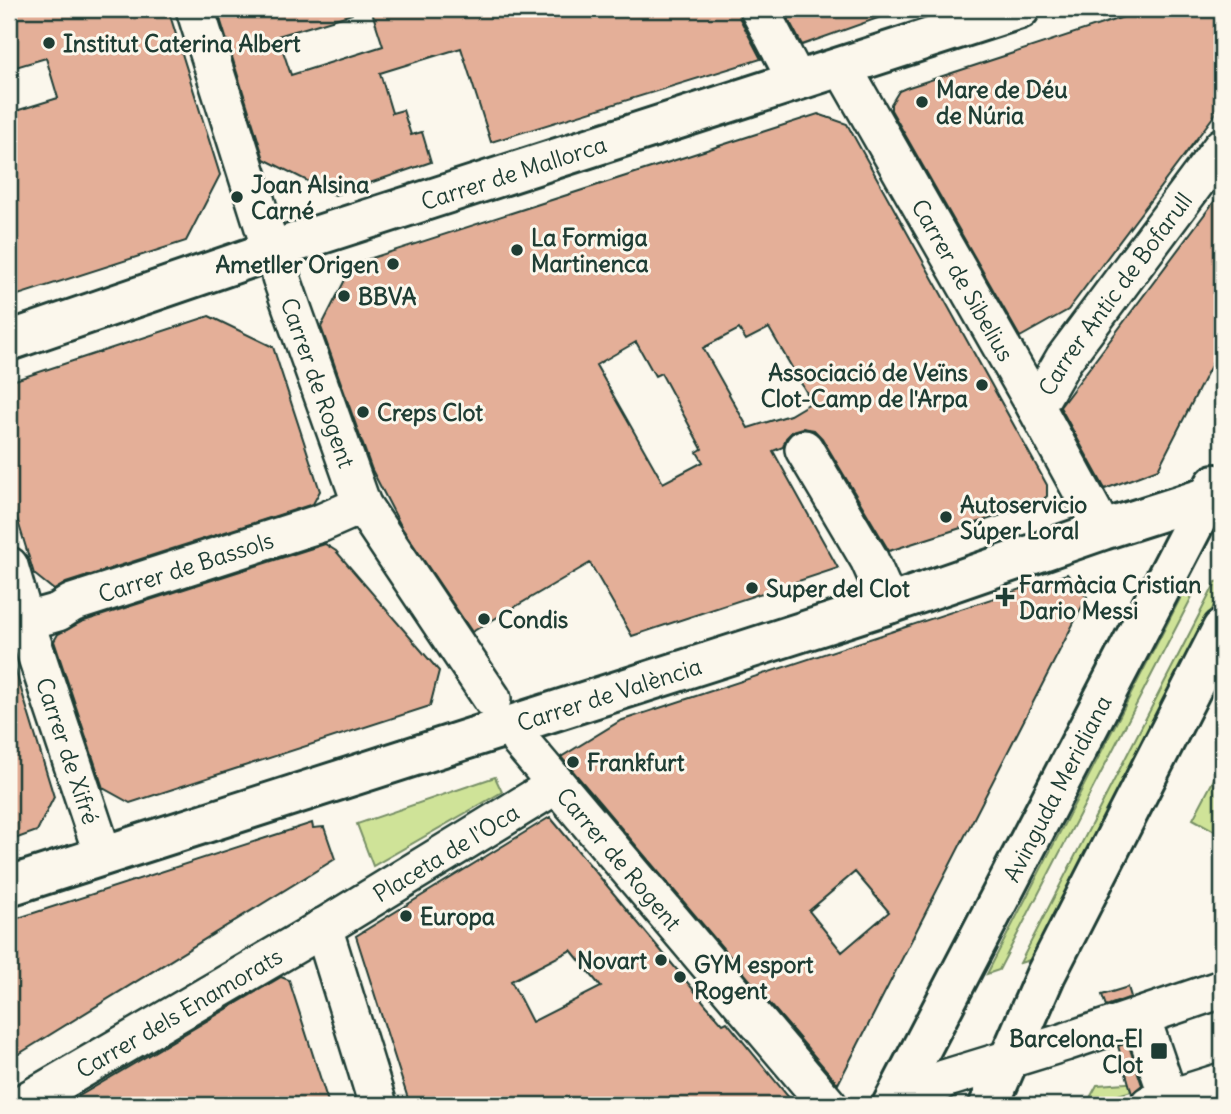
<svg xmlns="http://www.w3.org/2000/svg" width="1231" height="1114" viewBox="0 0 1231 1114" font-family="Delius,sans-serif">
<rect width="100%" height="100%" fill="#fbf7ec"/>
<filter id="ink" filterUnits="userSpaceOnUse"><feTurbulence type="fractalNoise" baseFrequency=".0143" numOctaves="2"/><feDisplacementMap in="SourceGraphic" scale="14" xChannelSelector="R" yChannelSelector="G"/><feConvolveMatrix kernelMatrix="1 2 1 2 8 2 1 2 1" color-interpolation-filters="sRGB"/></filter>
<g filter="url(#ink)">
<path fill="#cfe398" stroke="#779066" stroke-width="2" d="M1222,581V590L1033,959L1020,963L1216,582Z
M1196,589L999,970L987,974L1183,593Z
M1222,764V835L1193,819Z
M495,777L502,792L373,866L357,824Z
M1141,1082L1144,1087L1086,1105L1097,1085Z"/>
<path fill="#e4af98" stroke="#1f3d34" stroke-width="2" fill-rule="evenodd" d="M9,9H168L220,175L186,241L9,298V113L58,98L46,58L9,69Z
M217,9H352V14L278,36L291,75L383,46L371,9H738L740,19L761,59L491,142L461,48L380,73L392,113L403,110L411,135L422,132L431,162L335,195L264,159Z
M783,9H894L895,12L802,45Z
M1148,9H1222V105L1068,310L1020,337L891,110V104L899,91L906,88Z
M818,114L847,124L1047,485V496L1039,503L889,551L822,438L814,430L803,428L793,431L786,438L783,447L773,451L838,568L632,636L590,563L472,632L402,528L372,470L321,327L353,264ZM769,328L812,402L790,415L748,428L703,348L739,329L746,340ZM636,342L655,376L661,373L702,449L697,452L703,462L663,483L596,365Z
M1222,191V344L1158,469L1105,489L1060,407Z
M209,316L273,347L320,491L313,504L66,583L54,590L34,574L9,492V382Z
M325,544L336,551L439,671L430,706L130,803L103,788L54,641L58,634L81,622Z
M1067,574L1087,597L838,1084L561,757L620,721ZM855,872L889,912L842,952L809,911Z
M14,666L54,797L37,831L9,841V667Z
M550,817L707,1006L723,1024L727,1022L795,1105H410L356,936ZM571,950L601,987L532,1022L511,981Z
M312,823L313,828L324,827L335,859L9,1060V921Z
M281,977L289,980L329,1105H64Z
M1128,987L1131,997L1106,1006L1102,995Z
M1128,1043L1142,1085L1132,1094L1118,1046Z"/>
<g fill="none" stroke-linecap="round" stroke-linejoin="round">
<g stroke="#1f3d34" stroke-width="42">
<g id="minor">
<path d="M195,9L266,234"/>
<path d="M759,9L797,81"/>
<path id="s1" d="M842,67L1036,407L1103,530"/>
<path id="s2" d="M281,277L362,505L492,699"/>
<path id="s3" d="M1036,407L1064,359L1222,147"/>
<path d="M804,449L869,559L889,604"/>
<path id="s4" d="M9,566L25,621L103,855"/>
<path id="s5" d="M9,626L58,612L72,603L321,523L362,505"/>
<path id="s6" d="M520,741L828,1105"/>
<path d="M323,927L378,1105"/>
<path d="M1141,1017L1169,1099"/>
<path id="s7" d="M20,1105L306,938L556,785"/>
<path d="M909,1105L944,1079L1065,1042L1222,989"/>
<path d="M1149,1105L1222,1082"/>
</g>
</g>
<g stroke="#1f3d34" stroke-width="44">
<g id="major">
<path id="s8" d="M9,341L300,241L1020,9"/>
<path id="s9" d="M9,886L889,604L1103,530L1222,492"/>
<path id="s10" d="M892,1105L1215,484"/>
<path d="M989,1105L1046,974L1222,629"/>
</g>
</g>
<use href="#minor" stroke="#fbf7ec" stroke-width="37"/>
<use href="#major" stroke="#fbf7ec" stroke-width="38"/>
</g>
</g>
<g fill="#1f3d34" stroke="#fbf7ec" stroke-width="2.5">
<circle cx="49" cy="43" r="7"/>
<circle cx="922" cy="102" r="7"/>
<circle cx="237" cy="197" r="7"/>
<circle cx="517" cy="250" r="7"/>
<circle cx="393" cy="264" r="7"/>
<circle cx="344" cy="296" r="7"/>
<circle cx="982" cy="385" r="7"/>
<circle cx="363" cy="412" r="7"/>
<circle cx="946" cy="517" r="7"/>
<circle cx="752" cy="588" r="7"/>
<path d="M1001.5 586.5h7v7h7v7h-7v7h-7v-7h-7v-7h7z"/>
<circle cx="484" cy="619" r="7"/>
<circle cx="573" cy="762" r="7"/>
<circle cx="406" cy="916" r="7"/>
<circle cx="661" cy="960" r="7"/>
<circle cx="680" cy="977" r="7"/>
<rect x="1150" y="1042" width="18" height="18" rx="3.5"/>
</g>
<g text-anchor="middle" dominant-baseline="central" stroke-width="6" stroke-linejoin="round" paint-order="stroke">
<g font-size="23" font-weight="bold" fill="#1f3d34" stroke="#fbf7ec" text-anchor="start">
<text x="63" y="43">Institut Caterina Albert</text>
<text x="936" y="89">Mare de Déu<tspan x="936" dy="26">de Núria</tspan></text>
<text x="251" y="184">Joan Alsina<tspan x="251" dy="26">Carné</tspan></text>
<text x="531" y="237">La Formiga<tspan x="531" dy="26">Martinenca</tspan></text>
<text x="379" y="264" text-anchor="end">Ametller Origen</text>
<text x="358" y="296">BBVA</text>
<text x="968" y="372" text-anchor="end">Associació de Veïns<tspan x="968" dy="26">Clot-Camp de l'Arpa</tspan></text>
<text x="377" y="412">Creps Clot</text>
<text x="960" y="504">Autoservicio<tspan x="960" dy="26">Súper Loral</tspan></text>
<text x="1019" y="584">Farmàcia Cristian<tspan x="1019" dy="26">Dario Messi</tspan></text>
<text x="766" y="588">Super del Clot</text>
<text x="498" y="619">Condis</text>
<text x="587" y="762">Frankfurt</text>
<text x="420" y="916">Europa</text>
<text x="647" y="960" text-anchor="end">Novart</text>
<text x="694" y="964">GYM esport<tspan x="694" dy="26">Rogent</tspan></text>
<text x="1143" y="1038" text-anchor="end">Barcelona-El<tspan x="1143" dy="26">Clot</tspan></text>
</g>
<g font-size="23" fill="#1f3d34" stroke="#fbf7ec">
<text stroke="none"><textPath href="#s8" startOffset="532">Carrer de Mallorca</textPath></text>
<text stroke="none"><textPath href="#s1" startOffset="245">Carrer de Sibelius</textPath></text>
<text stroke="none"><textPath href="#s3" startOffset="138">Carrer Antic de Bofarull</textPath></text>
<text stroke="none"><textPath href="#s2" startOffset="112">Carrer de Rogent</textPath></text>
<text stroke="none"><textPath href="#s5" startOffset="187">Carrer de Bassols</textPath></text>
<text stroke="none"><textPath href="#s9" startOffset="630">Carrer de València</textPath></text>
<text stroke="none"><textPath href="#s4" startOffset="194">Carrer de Xifré</textPath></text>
<text stroke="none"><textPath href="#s10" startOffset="357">Avinguda Meridiana</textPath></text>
<text stroke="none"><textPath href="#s7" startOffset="495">Placeta de l'Oca</textPath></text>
<text stroke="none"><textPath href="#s6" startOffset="154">Carrer de Rogent</textPath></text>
<text stroke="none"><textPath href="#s7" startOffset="184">Carrer dels Enamorats</textPath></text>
</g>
</g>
<rect width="1231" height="1114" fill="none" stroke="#fbf7ec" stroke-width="35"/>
<rect x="18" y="18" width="1196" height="1079" fill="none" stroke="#1f3d34" stroke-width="2.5" filter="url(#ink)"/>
</svg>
